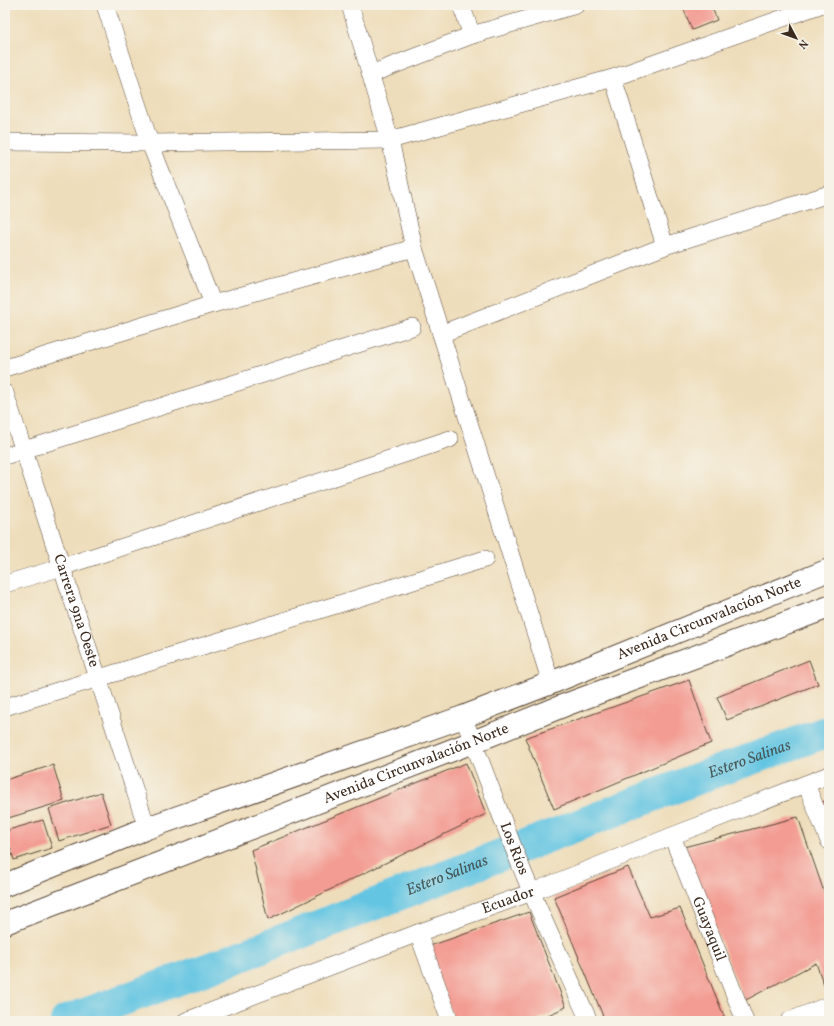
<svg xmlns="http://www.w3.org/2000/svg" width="834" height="1026" viewBox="0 0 834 1026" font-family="Vollkorn,serif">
<rect width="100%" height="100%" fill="#f7f3e8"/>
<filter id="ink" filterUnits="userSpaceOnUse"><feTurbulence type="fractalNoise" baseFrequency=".025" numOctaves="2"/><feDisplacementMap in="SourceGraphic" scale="8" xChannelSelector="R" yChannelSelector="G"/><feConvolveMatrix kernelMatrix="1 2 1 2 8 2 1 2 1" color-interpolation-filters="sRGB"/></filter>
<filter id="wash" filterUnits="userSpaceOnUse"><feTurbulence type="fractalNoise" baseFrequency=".012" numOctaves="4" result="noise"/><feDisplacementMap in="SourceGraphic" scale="16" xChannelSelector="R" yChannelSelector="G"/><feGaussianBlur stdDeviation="0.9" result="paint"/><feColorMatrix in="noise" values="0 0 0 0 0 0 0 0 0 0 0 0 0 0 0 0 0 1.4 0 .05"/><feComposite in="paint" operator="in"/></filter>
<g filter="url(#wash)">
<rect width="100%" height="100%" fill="#eeddba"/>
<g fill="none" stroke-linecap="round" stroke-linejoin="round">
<path stroke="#64c5e2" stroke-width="32" id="s1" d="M66,1021L223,963L707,775L829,731"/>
</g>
<g id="blocks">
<path fill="#f39c93" d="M682,5H711L717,20L692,30Z
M809,660L818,684L727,720L717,697Z
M689,680L711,743L554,809L525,738Z
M466,763L486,814L268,920L251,850Z
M53,765L64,801L5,819V780Z
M101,792L111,824L59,841L49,809Z
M829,800V823L822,802Z
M798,817L829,906V993L827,994L816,963L744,1001L684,847Z
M43,820L52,848L14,860L5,831Z
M628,867L650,917L680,908L726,1021H605L554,897Z
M529,912L566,1007L535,1021H454L427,947Z"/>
</g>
</g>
<g filter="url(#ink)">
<use href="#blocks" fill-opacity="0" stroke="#564535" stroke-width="1"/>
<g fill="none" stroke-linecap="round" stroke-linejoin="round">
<g stroke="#564535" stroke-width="18">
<g id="minor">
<path d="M105,5L150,143L213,304"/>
<path d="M350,5L390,140L414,248L551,683"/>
<path d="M461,5L472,35"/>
<path d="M371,74L472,35L576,5"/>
<path d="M613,78L665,246"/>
<path d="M5,142L150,143L390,140L613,78L820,5"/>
<path d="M441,334L665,246L829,194"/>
<path d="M5,368L213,304L414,248"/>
<path id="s2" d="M5,393L147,828"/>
<path d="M5,456L412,327"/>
<path d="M5,584L62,567L450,439"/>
<path d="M5,707L485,559"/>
<path id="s3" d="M463,717C485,770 504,826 526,879C546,927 568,974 589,1021"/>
<path d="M806,784L829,841"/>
<path id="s4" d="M672,836L745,1021"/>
<path d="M418,933L450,1021"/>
<path id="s5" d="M186,1021L418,933L532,892L672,836L829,775"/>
<path d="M789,1021L829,1005"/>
</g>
</g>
<g stroke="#564535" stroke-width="24">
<g id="major">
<path id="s6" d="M5,885L147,828L463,717L551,683L829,570"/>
<path id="s7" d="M5,923L473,742L565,705L829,607"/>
</g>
</g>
<use href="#minor" stroke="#fff" stroke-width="17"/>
<use href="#major" stroke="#fff" stroke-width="22"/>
</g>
</g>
<g text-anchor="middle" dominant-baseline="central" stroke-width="4" stroke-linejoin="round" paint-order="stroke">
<g font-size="15" fill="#3b2a1e" stroke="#f7f3e8">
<text stroke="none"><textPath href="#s2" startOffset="229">Carrera 9na Oeste</textPath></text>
<text stroke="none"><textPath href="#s6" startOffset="753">Avenida Circunvalación Norte</textPath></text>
<text stroke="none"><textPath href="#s7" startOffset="441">Avenida Circunvalación Norte</textPath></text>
<text stroke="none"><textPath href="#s3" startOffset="141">Los Ríos</textPath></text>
<text stroke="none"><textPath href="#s5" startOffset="344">Ecuador</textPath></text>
<text stroke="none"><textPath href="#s4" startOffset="100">Guayaquil</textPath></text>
</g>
<g font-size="16" font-style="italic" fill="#475859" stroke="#f7f3e8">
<text stroke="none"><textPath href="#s1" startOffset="732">Estero Salinas</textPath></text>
<text stroke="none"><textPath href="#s1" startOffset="408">Estero Salinas</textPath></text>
</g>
</g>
<rect width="834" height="1026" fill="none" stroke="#f7f3e8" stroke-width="20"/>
<g transform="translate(796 38) rotate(131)" stroke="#f7f3e8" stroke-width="3" paint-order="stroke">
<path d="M0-3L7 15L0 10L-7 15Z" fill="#3b2a1e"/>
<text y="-6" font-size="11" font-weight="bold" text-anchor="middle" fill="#3b2a1e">N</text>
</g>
</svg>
